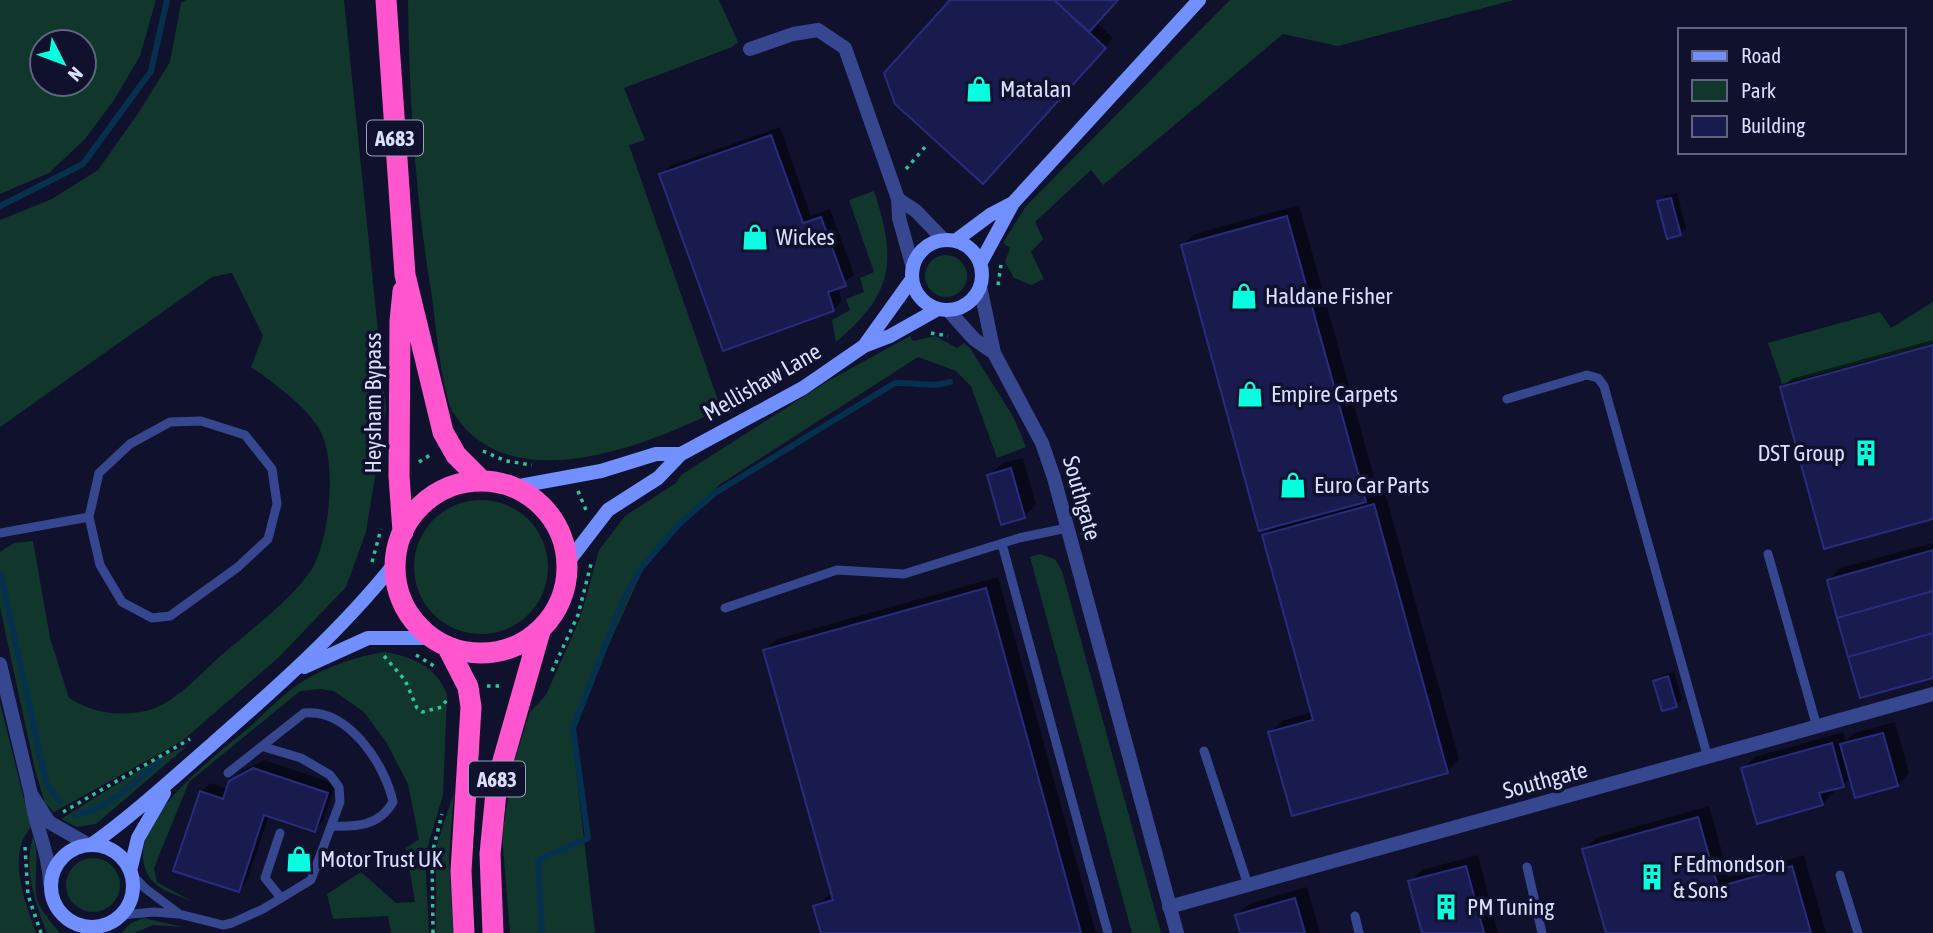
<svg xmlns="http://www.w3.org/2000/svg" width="1933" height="933" viewBox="0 0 1933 933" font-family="'Asap Condensed',sans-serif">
<rect width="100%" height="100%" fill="#0f112d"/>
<path fill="#11372d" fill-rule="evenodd" d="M0,0H156L140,56L114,100L85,139L49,173L0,194ZM42,42H84V84H42Z
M186,0H344L386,409L366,532L346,587L279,657L182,741L54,812L45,803L35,770L0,607V552L14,543L33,541L50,638L69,698C93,712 111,716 140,712C173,708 200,673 225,652C251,630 297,595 313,567C330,536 338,457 318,427C302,403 274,383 251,367L263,336L232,273L212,277L0,427V220L52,199L98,170L139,112L170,62L181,3Z
M408,0H719L738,42L732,47L624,88L645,140L629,145L721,409C649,444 511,502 454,414C441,395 435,311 430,285C415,191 409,95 408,0Z
M1230,0H1514L1338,46L1283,34L1103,185L1091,170L1035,222L1043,239L1031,252L1044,279L1031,285L1014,278L1005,262L1010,248L1003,243L1026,206Z
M874,191C897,260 894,294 836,342L832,320L850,310L846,299L864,292L860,278L874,272L849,200Z
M925 276a21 21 0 1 1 42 0a21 21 0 1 1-42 0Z
M1933,302V344L1782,384L1768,343L1880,312L1891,328Z
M910,336L913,341L935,336L957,348L964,343L970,348L1014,418L1026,447L997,458L971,386L956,371L918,357L719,485L645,565L571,728L595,933H510L502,835L515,759L530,712L546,695L580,619L599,550L625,516L676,483L681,475L828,381Z
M414 567a67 67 0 1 1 134 0a67 67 0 1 1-134 0Z
M1040,554L1055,559L1062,571L1161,933H1132L1030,557Z
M385,652C412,657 437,666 447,695L443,795L425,855L429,933H391L388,916L333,919L327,894L361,872L396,903L415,902L406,848L419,839L408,784L386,742L364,712L334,691L319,689L300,691L189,782L154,868L157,882L191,901C175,894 155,890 147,873C122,823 219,753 252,725C268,710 286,691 305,680C329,666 357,656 385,652Z
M0,703L31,827C6,855 25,902 36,933H0Z
M187,746L96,824L77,827L61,819L159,758Z
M454,792L449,858L453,933H436V848Z
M33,837C40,856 34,874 36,894C38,909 51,922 60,933H47C35,902 23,869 33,837Z
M66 885a27 27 0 1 1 54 0a27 27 0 1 1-54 0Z
M143,918L183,927L153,925L134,933H121L131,923Z"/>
<path fill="#0007" d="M952,0H1117L1096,22L1113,38L991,173Z
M780,127L811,216L830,209L854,275L837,287L842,301L833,310L661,175L670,166Z
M1677,193L1686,228L1680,234L1659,202L1665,196Z
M1299,205L1377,488L1366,499L1385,493L1459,759L1447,771L1270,733L1282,721L1312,712L1264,536L1274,525L1183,245L1195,234Z
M1933,340V518L1782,388L1791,379Z
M1023,458L1036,505L1024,516L989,476L1001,464Z
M1933,543V676L1829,580L1840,568Z
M998,577L1096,933H823L815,906L832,893L765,650L777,639Z
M1674,672L1682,699L1676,705L1655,681L1661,676Z
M1895,722L1909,773L1897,785L1851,777L1843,785L1832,788L1834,792L1822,804L1743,769L1755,757L1843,732L1846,741L1854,733Z
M264,760L336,784L323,821L315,830L269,815L247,881L238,890L201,792L210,783L228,789L240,772Z
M1709,806L1729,877L1804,855L1826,933H1607L1584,850L1596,838Z
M1478,855L1498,933H1424L1410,882L1422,870Z
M1307,887L1320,933H1242L1237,915L1249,904Z"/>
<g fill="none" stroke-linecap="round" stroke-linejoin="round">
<path stroke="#06314e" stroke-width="6" d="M0,206L83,164L151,71L167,0
M1,575L46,783L59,801
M75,815C108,811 134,781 160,761
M542,933L538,860L588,838L573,728L622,603L641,568L679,524L715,493L895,383C914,382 932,388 950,382"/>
</g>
<path fill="#191b4f" stroke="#292c7d" stroke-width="2" d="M950,0H1054L1106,48L983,184L895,104L884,73Z
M1054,0H1118L1089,32Z
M771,135L803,223L821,217L846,286L828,292L834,311L723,351L659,174Z
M1671,198L1681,235L1667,239L1657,201Z
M1287,216L1366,502L1259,531L1181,245Z
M1933,345V519L1824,549L1780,387Z
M1011,468L1025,518L1001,525L987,475Z
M1374,504L1448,773L1292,816L1268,732L1313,720L1262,535Z
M1933,550V591L1837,618L1827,580Z
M986,588L1081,933H821L813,906L833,900L763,650Z
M1933,591V633L1848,657L1837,618Z
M1933,633V678L1860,698L1848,657Z
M1668,676L1677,707L1662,711L1653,681Z
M1883,733L1898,786L1855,798L1840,744Z
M1832,743L1844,787L1819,793L1823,805L1757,824L1741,768Z
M253,768L328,793L315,832L264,815L239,892L173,871L200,791L223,799L229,781Z
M1698,817L1718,887L1792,866L1811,933H1606L1582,849Z
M1466,866L1484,933H1422L1408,881Z
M1295,898L1305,933H1240L1235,915Z"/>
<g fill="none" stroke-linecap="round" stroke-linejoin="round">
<path stroke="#25c898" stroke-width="3.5" stroke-dasharray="3.5 5" stroke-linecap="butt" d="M906,169L925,147
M998,285L1001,265
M931,333L948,336
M483,451L506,461L532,465
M419,462L433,453
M578,491L586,510
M372,562L381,529
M416,655L434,666
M384,656L405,680L417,708L422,712L442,707L448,698
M552,671L578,615L592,560
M487,686H504
M63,812L190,739
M25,847L28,895L41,933
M433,933L432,854L442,814"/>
<path stroke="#364790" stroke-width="9" d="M1507,399L1587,375L1598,378L1604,386L1708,758
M201,421L245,435L272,469L277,504L268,539L238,567L170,616L152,618L122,602L100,565L89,517L99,473L130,444L170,422Z
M0,533L89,517
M1002,544L1108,933
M1768,554L1817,727
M725,608L837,570L904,574L1019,538L1067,528
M1204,751L1248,885
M228,773L304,713C348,708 385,764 393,802C379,826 357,827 331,826
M280,833L265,878L281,898
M1527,867L1542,933
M131,874L146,889L178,913
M1840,875L1858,933
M121,915L154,912L179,914L223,925L232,923L263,909L311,880L340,802L339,787L330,775L301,758L264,747
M1355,916L1359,933"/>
<path stroke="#364790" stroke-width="14" d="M750,49L793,34L818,30L845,48L898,199L899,218L913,268
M898,199L916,211L944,240
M980,286L994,353L1042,443L1054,478L1177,933
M948,310L974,339L994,353
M0,664L31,794
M50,883C49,851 34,825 31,794L49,822L89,845
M1169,907L1933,694"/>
<path stroke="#718fff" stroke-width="14" d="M912 275a35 35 0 1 1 70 0a35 35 0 1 1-70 0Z
M955,241L990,215L1013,203
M980,264L1013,203L1199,0
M864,346L912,279
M514,487L601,471L656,454H681
M568,562L608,510L658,478L681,454L803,388L864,346L890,336L938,309
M304,667L368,638H431
M51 886a41 41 0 1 1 82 0a41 41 0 1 1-82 0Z
M91,845C133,815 171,780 210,746C276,688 341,631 395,563
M130,871L138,838L164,793"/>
<path stroke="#ff55ce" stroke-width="21" d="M386,0L405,275L443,432L456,455L482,481
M395 567a86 86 0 1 1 172 0a86 86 0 1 1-172 0Z
M403,532L399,476L400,321L403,291
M447,646L468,687L471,707L461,871L464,933
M493,933L490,854L497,782L540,631"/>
</g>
<defs>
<g id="shop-bare" transform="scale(2.1)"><path d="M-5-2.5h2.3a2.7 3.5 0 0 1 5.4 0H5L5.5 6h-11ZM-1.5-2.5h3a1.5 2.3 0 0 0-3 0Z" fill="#06ffde" stroke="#0f112d" stroke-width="2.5" paint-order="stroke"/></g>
<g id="building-bare" transform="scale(2.1)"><path d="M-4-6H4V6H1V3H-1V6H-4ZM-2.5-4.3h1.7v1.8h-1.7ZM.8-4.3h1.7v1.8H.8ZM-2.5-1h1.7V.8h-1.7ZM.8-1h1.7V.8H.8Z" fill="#06ffde" stroke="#0f112d" stroke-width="2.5" paint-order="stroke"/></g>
</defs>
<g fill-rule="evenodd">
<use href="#shop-bare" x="979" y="89"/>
<use href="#shop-bare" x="755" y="237"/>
<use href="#shop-bare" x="1244" y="296"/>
<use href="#shop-bare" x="1250" y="394"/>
<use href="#building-bare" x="1866" y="453"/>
<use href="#shop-bare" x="1293" y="485"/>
<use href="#shop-bare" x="299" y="859"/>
<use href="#building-bare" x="1652" y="877"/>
<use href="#building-bare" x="1446" y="907"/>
</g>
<g text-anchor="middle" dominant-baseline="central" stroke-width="7" stroke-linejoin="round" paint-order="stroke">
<g fill="#0f112d" stroke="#9da1c0" stroke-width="2">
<rect x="367" y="120.5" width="56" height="35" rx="5"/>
<rect x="469" y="761.5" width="56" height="35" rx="5"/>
</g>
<g font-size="21" font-weight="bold" fill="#dadfff">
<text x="395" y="138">A683</text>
<text x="497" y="779">A683</text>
</g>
<g font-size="23" fill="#dadfff" stroke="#0f112d" text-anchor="start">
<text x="1000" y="89">Matalan</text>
<text x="776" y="237">Wickes</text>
<text x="1265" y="296">Haldane Fisher</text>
<text x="1271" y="394">Empire Carpets</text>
<text x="1845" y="453" text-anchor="end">DST Group</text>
<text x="1314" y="485">Euro Car Parts</text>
<text x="320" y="859">Motor Trust UK</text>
<text x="1673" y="864">F Edmondson<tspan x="1673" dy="26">&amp; Sons</tspan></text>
<text x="1467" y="907">PM Tuning</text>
</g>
<g font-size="23" fill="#dadfff" stroke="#0f112d">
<text transform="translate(762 382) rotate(-30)">Mellishaw Lane</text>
<text transform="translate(373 403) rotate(-90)">Heysham Bypass</text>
<text transform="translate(1082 498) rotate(74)">Southgate</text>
<text transform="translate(1545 780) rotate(-15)">Southgate</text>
</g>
</g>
<rect x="1678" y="28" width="228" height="126" fill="#0f112d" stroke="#606381" stroke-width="2"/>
<rect x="1692" y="51" width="35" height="10" fill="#718fff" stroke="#606381" stroke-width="2"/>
<text x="1741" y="63" font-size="21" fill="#dadfff">Road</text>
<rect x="1692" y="80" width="35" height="21" fill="#11372d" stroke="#606381" stroke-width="2"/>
<text x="1741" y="98" font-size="21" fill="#dadfff">Park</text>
<rect x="1692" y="116" width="35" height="21" fill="#191b4f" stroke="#606381" stroke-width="2"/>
<text x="1741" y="133" font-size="21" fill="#dadfff">Building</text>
<g transform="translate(63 63) rotate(132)"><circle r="33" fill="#0f112d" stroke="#606381" stroke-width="2"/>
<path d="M0-5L12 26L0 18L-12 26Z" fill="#06ffde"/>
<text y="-10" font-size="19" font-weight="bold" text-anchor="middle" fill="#dadfff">N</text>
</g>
</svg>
